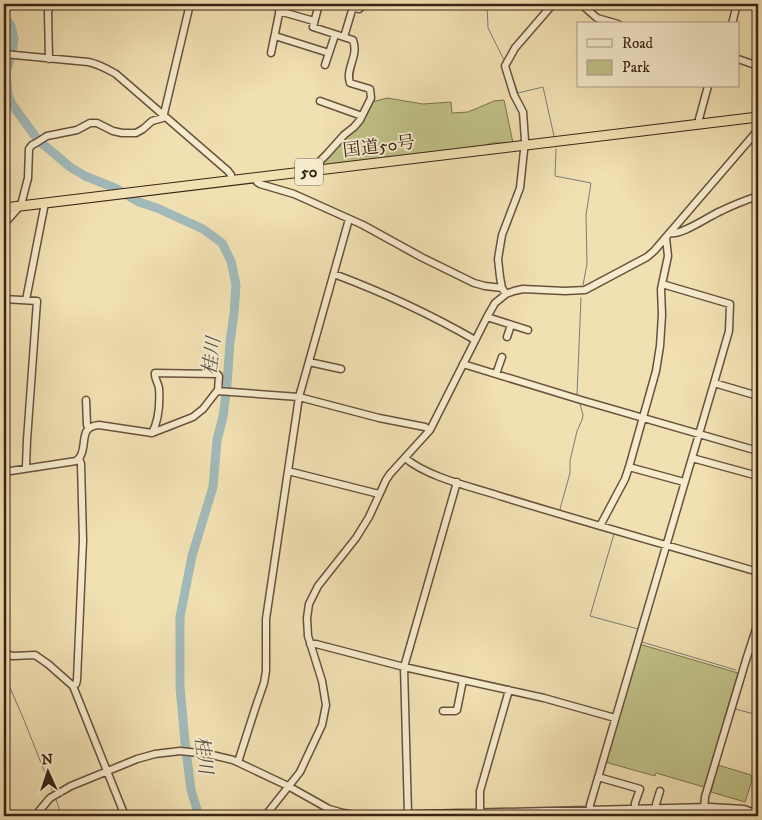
<svg xmlns="http://www.w3.org/2000/svg" width="762" height="820" viewBox="0 0 762 820" font-family="'IM FELL DW Pica','Noto Serif JP',serif">
<rect width="100%" height="100%" fill="#f1e0b2"/>
<filter id="stains"><feTurbulence type="fractalNoise" baseFrequency=".004" numOctaves="4"/><feColorMatrix values="0 0 0 0 .2 0 0 0 0 .09 0 0 0 0 .02 0 0 0 .5 -.17"/></filter>
<radialGradient id="worn" r=".72"><stop offset=".6" stop-color="#630" stop-opacity="0"/><stop offset="1" stop-color="#630" stop-opacity=".3"/></radialGradient>
<path fill="#c0c188" stroke="#7e724e" d="M387,98L423,104L451,102L452,113L468,112L494,101L504,100L513,143H492L476,148L319,167V165L372,102Z
M639,644L738,673L704,787L656,773L655,776L605,762Z
M718,765L751,775L752,780L745,802L711,792Z"/>
<g fill="none" stroke-linecap="round" stroke-linejoin="round">
<path stroke="#787e77" stroke-width="1" d="M487,4L488,28L504,60
M510,70L518,93L543,87L554,136
M556,149L555,176L591,183L586,215L587,264L583,285
M577,395L581,298
M561,510L560,509L570,473V461L577,431L582,420L583,415L580,404
M566,520L614,534L590,616L638,629
M641,640L642,642L736,670
M746,673L735,709L758,715
M4,674L24,720L53,793
M758,763L755,768L758,777
M55,797L62,816"/>
<path stroke="#a1bab9" stroke-width="9" d="M4,16L11,26L14,39L12,52L6,73L8,94L11,103L38,140L70,167L85,176L115,188L139,202L157,208L203,229L222,243L231,261L236,285L234,314L230,342L227,385L223,417L217,440L213,487L192,556L180,617V687L185,742L191,790L199,816"/>
<g stroke="#68523c" stroke-width="9">
<path id="minor" d="M342,4L359,9L361,7L362,4
M581,4L597,18L618,24
M279,11L314,21
M732,24L737,4
M275,36L329,53L335,35
M344,37L353,7
M271,53L281,4
M4,54L88,62C99,64 107,69 116,74L228,171L231,175L232,181
M49,59L48,12L51,4
M738,59L758,66
M325,65L329,53
M320,101L362,116
M4,106L6,105
M699,125V119L708,86
M313,171L317,164L327,154L344,135L354,127L360,120L371,98L370,89L350,83C345,68 359,57 353,40L313,27L319,4
M255,178L257,182L260,184L294,194L363,225L421,257L474,283L485,286L502,288
M4,224L20,206L22,201L28,178L29,149L32,145L36,143L47,136L77,130L90,123H97L113,131L122,133H136L143,129L152,121L163,118L190,4
M670,233C681,236 709,216 721,211C733,205 746,200 758,196
M334,274C382,292 430,314 475,340
M506,294L502,288L500,277L498,259L502,235L520,188L525,141L523,112L514,95L505,66L515,48L553,4
M4,299L37,301L27,440L26,467
M26,300L45,203
M487,317L528,330
M507,337L511,325
M309,362L341,369
M463,364L581,400L758,451
M496,374L502,357
M714,383L758,396
M86,400L87,425L89,428
M152,433C159,420 160,403 159,388C158,382 154,378 155,373L217,374L219,376L218,391
M405,458C429,478 473,487 503,497C588,523 673,547 758,572
M692,458L758,476
M629,467L684,482
M288,471L379,494
M4,472L76,461C78,459 80,458 81,455C87,442 79,427 99,425L152,433L193,417L203,409L217,391L299,397L379,418L425,427L430,430
M600,526L625,479L629,467L656,371L660,346L662,315L661,289L668,256L666,238
M310,644H316L404,667L544,698L615,718
M4,654L13,656L35,655L48,664L73,686L125,816
M73,686L76,684L77,680L83,540L81,464L79,458
M443,711H455L457,710L463,680
M238,762L256,706L264,683L266,671V619L299,397L349,219
M598,777L640,789L635,803V809
M656,808V804L660,791
M408,814L404,667L457,482
M480,815V791L509,690
M35,816L50,798L71,786L137,759L155,754L180,751L208,754L233,760L288,786L329,809L343,813L355,815H380L710,807L744,809L758,814
M265,816L300,772L322,725L326,705L322,681L308,636L307,618L309,604L318,586L356,538L369,517L386,480L390,474L430,430L487,317L495,303L500,299L506,294L514,291L523,289L565,291L585,290L647,257L654,251L758,130
M589,816L590,805L714,383L729,331L730,304L662,284
M705,816L704,811L705,797L746,660L758,623"/>
</g>
<g stroke="#3b2315" stroke-width="11">
<path id="highway" d="M4,208L758,117"/>
</g>
<use href="#minor" stroke="#f6ebcd" stroke-width="6"/>
<use href="#highway" stroke="#f1e0b2" stroke-width="9"/>
</g>
<g text-anchor="middle" dominant-baseline="central" stroke-width="4" stroke-linejoin="round" paint-order="stroke">
<rect fill="#f6ebcd" stroke="#735f4c" stroke-width="1" x="295" y="158.5" width="28" height="27" rx="4"/>
<g font-size="16" font-weight="bold" fill="#3b2315">
<text x="309" y="172">50</text>
</g>
<g font-size="18" fill="#3b2315" stroke="#f6ebcd">
<text transform="translate(379 147) rotate(-7)">国道50号</text>
</g>
<g font-size="19" font-style="italic" fill="#5a5046" stroke="#f6ebcd">
<text transform="translate(212 356) rotate(-83)">桂川</text>
<text transform="translate(203 755) rotate(83)">桂川</text>
</g>
</g>
<rect width="762" height="820" fill="none" stroke="#f1e0b2" stroke-width="20"/>
<rect x="5" y="5" width="752" height="810" fill="none" stroke="#3b2315" stroke-width="2.5"/>
<rect x="10" y="10" width="742" height="800" fill="none" stroke="#3b2315"/>
<rect x="577" y="22" width="162" height="65" fill="#f6ebcd" stroke="#ab9b83"/>
<rect x="587" y="39" width="25" height="8" fill="#f6ebcd" stroke="#ab9b83"/>
<text x="622" y="48" font-size="15" fill="#3b2315">Road</text>
<rect x="587" y="60" width="25" height="15" fill="#c0c188" stroke="#ab9b83"/>
<text x="622" y="72" font-size="15" fill="#3b2315">Park</text>
<g transform="translate(48 772) rotate(357)" stroke="#f6ebcd" stroke-width="4" paint-order="stroke">
<path d="M0-4L9 19L0 12L-9 19Z" fill="#3b2315"/>
<text y="-8" font-size="14" font-weight="bold" text-anchor="middle" fill="#3b2315">N</text>
</g>
<rect width="100%" height="100%" filter="url(#stains)"/>
<rect width="100%" height="100%" fill="url(#worn)"/>
</svg>
